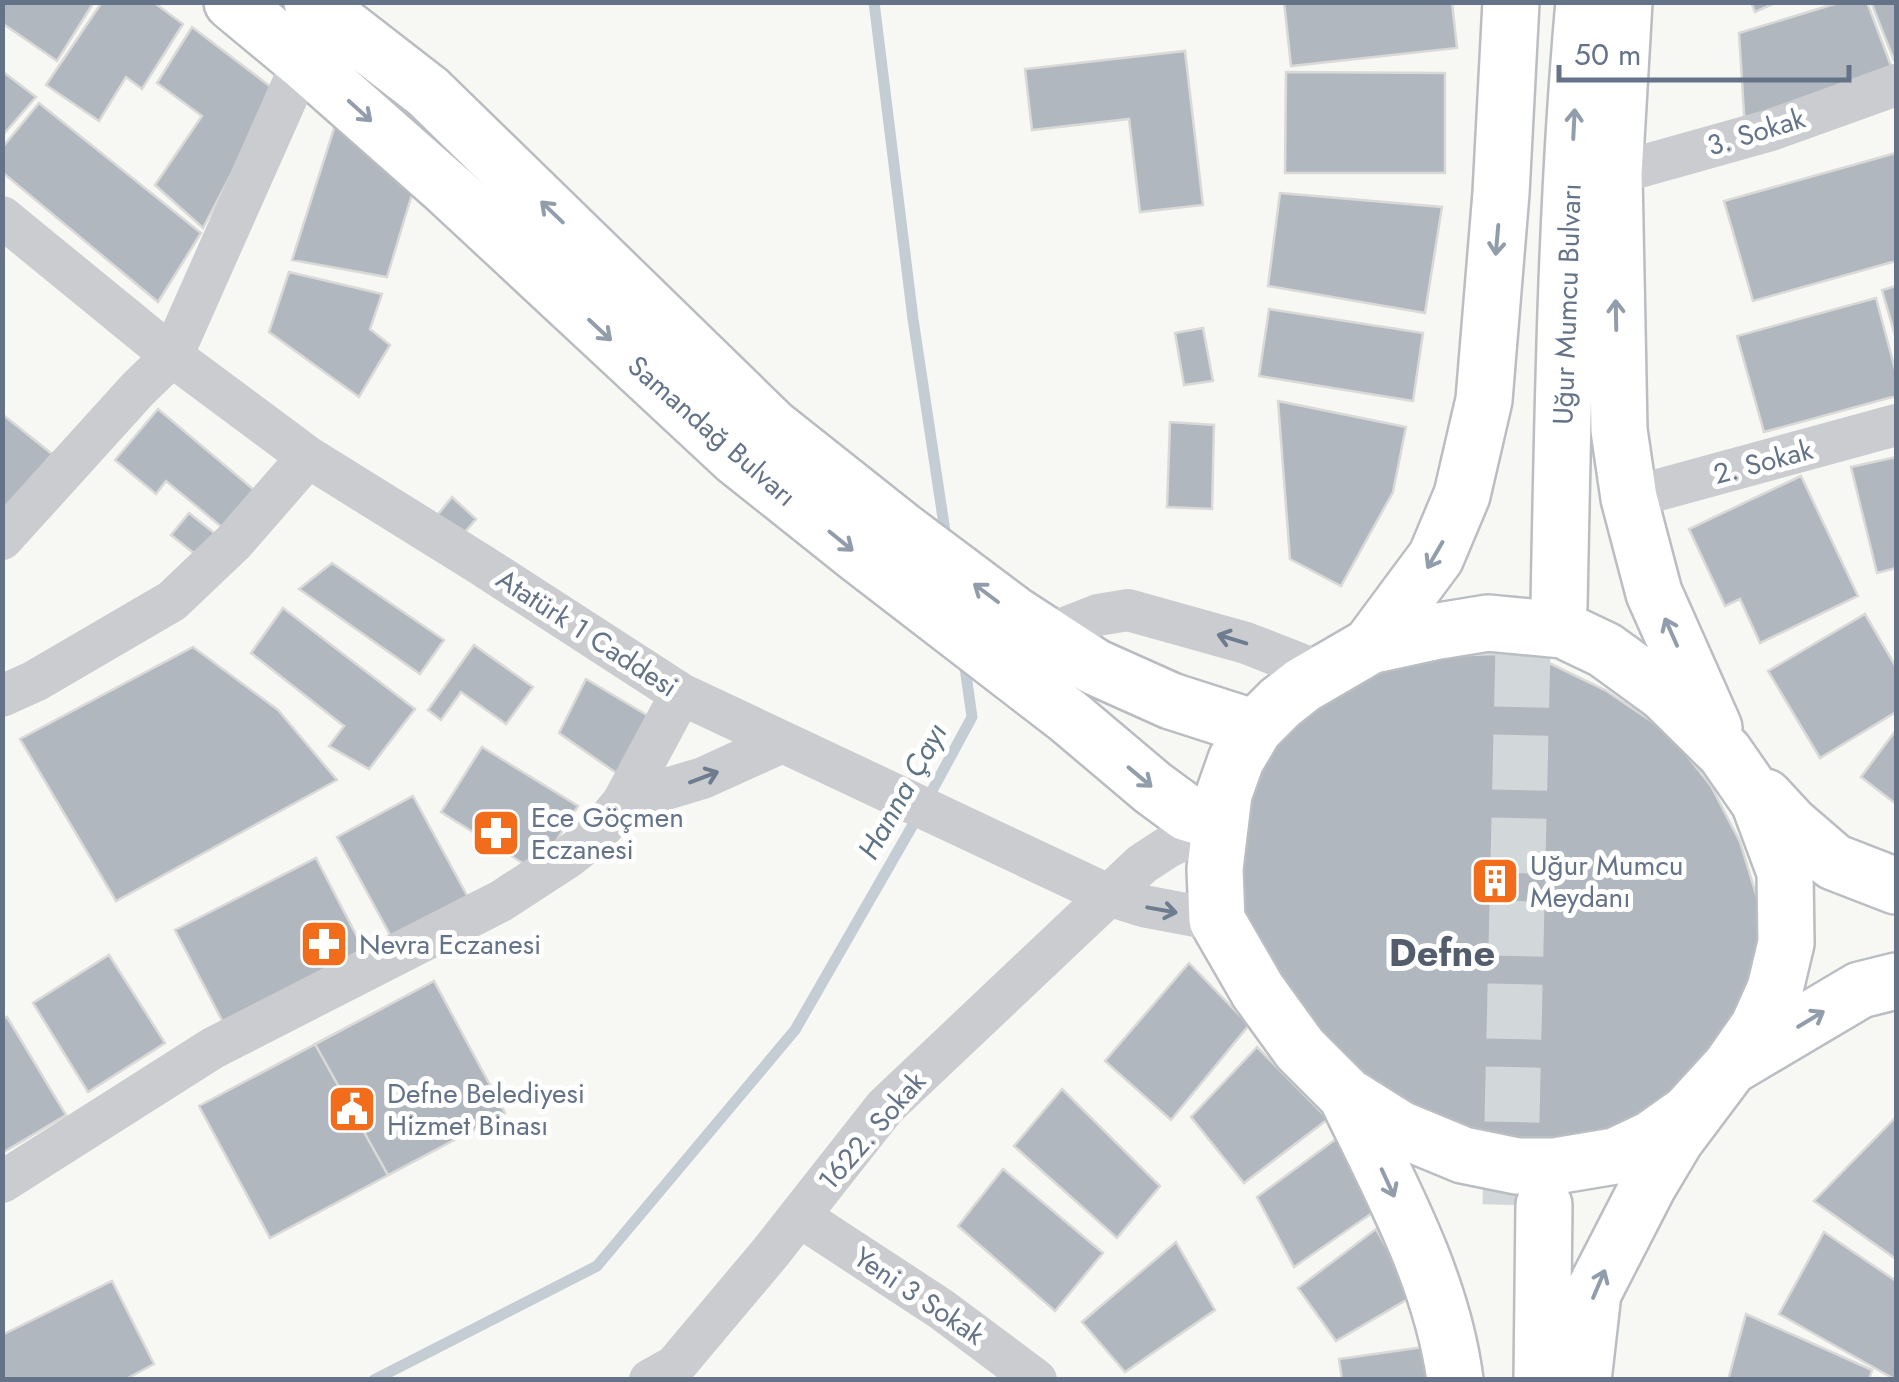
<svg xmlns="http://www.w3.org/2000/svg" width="1899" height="1382" viewBox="0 0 1899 1382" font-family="Jost,sans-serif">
<rect width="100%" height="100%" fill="#f7f8f4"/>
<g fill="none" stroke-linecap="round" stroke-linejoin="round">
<path stroke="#c5cdd4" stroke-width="11" d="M874,2L913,319L946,538
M927,800L972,717L964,661
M374,1380L597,1266L795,1030L918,816"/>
</g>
<path fill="#b1b7bf" stroke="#d9d9d7" stroke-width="2.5" d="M2,2H94L57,61L2,23Z
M102,2H153L183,24L142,89L126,77L99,121L46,85Z
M1284,2H1452L1457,48L1291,66Z
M1751,2H1777L1755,12Z
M1841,2H1867L1896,79L1745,129L1739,33Z
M1871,2H1896V59L1894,60Z
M192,27L275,90L203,228L155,185L202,116L157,83Z
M1185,51L1203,205L1140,212L1129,119L1032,130L1025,69Z
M2,71L36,97L2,136Z
M1286,72L1445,73V173H1285Z
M39,103L201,233L158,302L2,172V148Z
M338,116L416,181L387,277L292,260Z
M1896,153V261L1753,301L1724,201Z
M1280,193L1442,207L1425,313L1268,286Z
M289,272L382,294L370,329L390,345L359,397L269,332Z
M1896,286V339L1882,290Z
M1876,298L1896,373V396L1764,432L1737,336Z
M1269,309L1423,333L1413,401L1259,376Z
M1203,328L1213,381L1184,385L1175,333Z
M1278,401L1406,427L1393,492L1341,586L1290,559Z
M158,409L260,495L229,533L166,481L156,494L115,460Z
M2,414L52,454L2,515Z
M1170,422L1214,425L1212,509L1167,507Z
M1896,457V568L1877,573L1851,467Z
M1801,476L1858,596L1760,643L1740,599L1725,606L1689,529Z
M452,497L476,519L459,539L435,518Z
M189,513L218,536L200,558L171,535Z
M332,563L444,640L420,674L299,589Z
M283,608L415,709L369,769L329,746L344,726L251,653Z
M1865,614L1896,667V712L1820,758L1768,671Z
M474,645L533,687L506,724L461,692L441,720L428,710Z
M193,647L278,710L337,780L116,901L20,739Z
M1496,654L1547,662L1605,690L1669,733L1711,786L1740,842L1758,901L1760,974L1703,1077L1646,1115L1579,1138L1463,1137L1334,1061L1249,947L1234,861L1259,760L1321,691L1413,657Z
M586,679L655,720L625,779L559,733Z
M1896,730V804L1861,777Z
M482,747L578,806L537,872L441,812Z
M413,796L470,901L394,942L337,837Z
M316,858L366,954L225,1026L175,930Z
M109,955L165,1043L88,1092L33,1003Z
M1189,963L1249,1025L1171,1120L1105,1061Z
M434,981L505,1113L270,1238L199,1106Z
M434,981L505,1113L388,1175L315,1044Z
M7,1017L66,1115L2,1153V1020Z
M1257,1047L1328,1119L1244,1183L1191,1117Z
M1062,1089L1160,1186L1117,1238L1014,1146Z
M1896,1117V1259L1814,1201Z
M1336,1139L1378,1209L1294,1267L1257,1197Z
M1003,1169L1103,1253L1055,1311L958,1226Z
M1376,1229L1413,1296L1336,1341L1298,1288Z
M1824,1232L1896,1281V1380L1779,1314Z
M1176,1242L1215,1310L1125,1372L1082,1322Z
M112,1281L154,1364L124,1380H2V1335Z
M1746,1314L1872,1370L1869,1380H1728Z
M1431,1346L1433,1380H1342L1339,1359Z"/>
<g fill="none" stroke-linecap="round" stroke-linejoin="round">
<path stroke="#d2d7d9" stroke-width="55" stroke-dasharray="55 28" stroke-linecap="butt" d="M1510,1205L1524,603"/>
<g stroke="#babdc2" stroke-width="60">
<path id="major" d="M1624,2L1614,174L1619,430L1629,498L1654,593L1714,728
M1559,606C1563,404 1566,203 1584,2
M1488,623L1563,630L1605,650L1664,693L1725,753L1759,802L1785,872L1786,943L1775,989L1758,1027L1730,1067L1688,1113L1653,1138L1615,1156L1555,1166H1517L1463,1155L1400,1129L1346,1095L1300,1049L1258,991L1217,920L1215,869L1224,794L1236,760L1255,728L1280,703L1303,685L1370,646L1439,631Z
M1370,646L1436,557L1462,495L1484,400L1501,193L1511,2
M1765,797L1790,824L1834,862L1896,886
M1346,1095C1389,1185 1442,1279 1455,1380
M1542,1380L1544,1205
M1583,1380L1593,1293L1648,1186L1676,1139L1730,1067L1860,990L1896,981"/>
</g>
<g stroke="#b9bcc0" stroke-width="60">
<path id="highway" d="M232,2L303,61L449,190L737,458L860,556L1069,717L1153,788L1187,813L1220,823
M312,2L428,92L772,427L903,531L1015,615L1095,667L1171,701L1255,728"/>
</g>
<path stroke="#caccd0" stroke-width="42" d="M1614,174L1771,130L1896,85
M2,217L172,356L308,457L480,564L681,694L1108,895L1143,906L1217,920
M1629,498L1896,425
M2,539L138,389L172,356L303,61
M1047,635L1098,615L1128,610L1246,643L1323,673
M2,696L35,681L172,601L234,542L308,457
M623,802L703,778L782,742
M2,1182L213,1048L501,901L567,858L595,836L623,802L681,694
M799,1216L941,1309L1036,1380
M650,1380L675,1366L770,1253L885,1107L1142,864L1168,847L1220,823"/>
<use href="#major" stroke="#fff" stroke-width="55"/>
<use href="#highway" stroke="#fff" stroke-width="55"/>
</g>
<defs><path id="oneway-shaft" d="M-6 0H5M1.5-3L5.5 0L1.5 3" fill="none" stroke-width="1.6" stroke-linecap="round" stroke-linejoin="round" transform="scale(2.5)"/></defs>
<g stroke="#929dac">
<use href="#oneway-shaft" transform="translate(360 111) rotate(42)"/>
<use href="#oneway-shaft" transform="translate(1574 124) rotate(-87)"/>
<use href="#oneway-shaft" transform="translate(552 212) rotate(-136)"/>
<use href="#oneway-shaft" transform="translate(1497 240) rotate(95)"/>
<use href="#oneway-shaft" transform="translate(1616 315) rotate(-91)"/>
<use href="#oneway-shaft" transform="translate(600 330) rotate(43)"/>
<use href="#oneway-shaft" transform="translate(841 541) rotate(39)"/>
<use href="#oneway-shaft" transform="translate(1435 555) rotate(120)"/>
<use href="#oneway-shaft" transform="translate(986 593) rotate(-143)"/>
<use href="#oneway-shaft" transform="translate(1671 632) rotate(-114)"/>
<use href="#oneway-shaft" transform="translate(1140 777) rotate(40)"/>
<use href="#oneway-shaft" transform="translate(1811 1019) rotate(-31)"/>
<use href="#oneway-shaft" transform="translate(1388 1183) rotate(65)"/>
<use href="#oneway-shaft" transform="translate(1599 1284) rotate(-67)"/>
</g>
<g stroke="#6e7c8f">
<use href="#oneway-shaft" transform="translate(1232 639) rotate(-163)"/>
<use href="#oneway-shaft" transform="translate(704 777) rotate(-21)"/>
<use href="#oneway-shaft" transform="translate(1162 910) rotate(10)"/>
</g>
<defs>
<g id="pharmacy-square" transform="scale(2.5)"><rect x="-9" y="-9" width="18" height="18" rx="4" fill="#f16d1b" stroke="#fff"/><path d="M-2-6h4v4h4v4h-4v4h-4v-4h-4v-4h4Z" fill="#fff"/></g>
<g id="building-square" transform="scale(2.5)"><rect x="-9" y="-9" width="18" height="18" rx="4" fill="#f16d1b" stroke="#fff"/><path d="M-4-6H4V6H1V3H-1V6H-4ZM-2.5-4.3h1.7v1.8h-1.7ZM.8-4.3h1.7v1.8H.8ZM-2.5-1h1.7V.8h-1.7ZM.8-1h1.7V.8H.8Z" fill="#fff"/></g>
<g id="civic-square" transform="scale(2.5)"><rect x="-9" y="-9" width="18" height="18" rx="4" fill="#f16d1b" stroke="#fff"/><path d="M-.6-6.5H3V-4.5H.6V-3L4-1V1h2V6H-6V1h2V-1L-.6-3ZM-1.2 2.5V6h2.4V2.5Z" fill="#fff"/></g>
</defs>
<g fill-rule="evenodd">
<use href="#pharmacy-square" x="496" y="833"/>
<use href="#building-square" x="1495" y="881"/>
<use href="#pharmacy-square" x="324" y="944"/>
<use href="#civic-square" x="352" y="1109"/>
</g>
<g text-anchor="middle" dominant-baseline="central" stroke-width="10" stroke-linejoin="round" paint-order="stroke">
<g font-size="28" fill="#647388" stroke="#fff">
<text transform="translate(1756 132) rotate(-17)">3. Sokak</text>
<text transform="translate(1567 304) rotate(-88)">Uğur Mumcu Bulvarı</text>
<text transform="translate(712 431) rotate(41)">Samandağ Bulvarı</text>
<text transform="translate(1763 462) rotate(-15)">2. Sokak</text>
<text transform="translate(587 633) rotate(33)">Atatürk 1 Caddesi</text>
<text transform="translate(872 1131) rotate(-49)">1622. Sokak</text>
<text transform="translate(919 1296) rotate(34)">Yeni 3 Sokak</text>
</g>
<g font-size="28" fill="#647388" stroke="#fff" text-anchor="start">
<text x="531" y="817">Ece Göçmen<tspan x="531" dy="32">Eczanesi</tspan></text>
<text x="1530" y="865">Uğur Mumcu<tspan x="1530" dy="32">Meydanı</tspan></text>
<text x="359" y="944">Nevra Eczanesi</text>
<text x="387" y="1093">Defne Belediyesi<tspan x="387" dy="32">Hizmet Binası</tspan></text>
</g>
<g font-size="30" font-style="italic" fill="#5f7483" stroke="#fff">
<text transform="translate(902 791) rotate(-61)">Hanna Çayı</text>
</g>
<g font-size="38" font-weight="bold" fill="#535d6c" stroke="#fff">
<text x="1442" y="952">Defne</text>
</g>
</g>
<rect width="1899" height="1382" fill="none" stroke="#647388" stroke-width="10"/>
<path d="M1559 65v15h290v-15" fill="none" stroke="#647388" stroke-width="5"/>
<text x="1574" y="65" font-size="30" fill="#647388" stroke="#ffffff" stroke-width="8" paint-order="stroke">50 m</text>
</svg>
